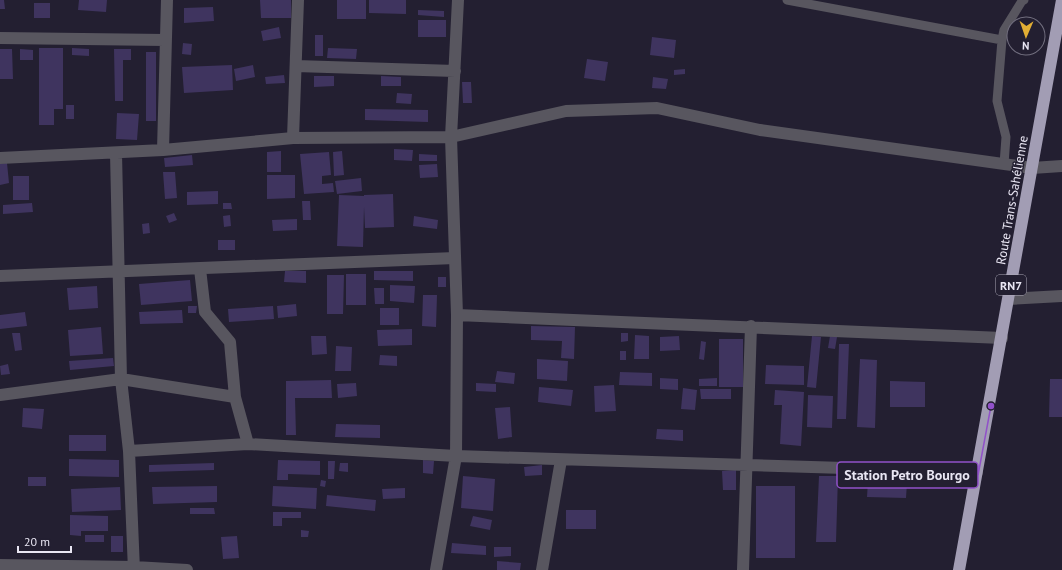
<svg xmlns="http://www.w3.org/2000/svg" width="1062" height="570" viewBox="0 0 1062 570" font-family="'PT Sans',sans-serif">
<rect width="100%" height="100%" fill="#231f31"/>
<path fill="#3f345f" d="M0,0H4L5,9H0Z
M79,0H107L106,12L78,10Z
M260,0H291V18H261Z
M337,0H366V19H337Z
M369,0H406V14L369,13Z
M34,3H50V18H34Z
M213,7L214,21L184,23V8Z
M418,10L444,11V17L418,15Z
M418,20H446V37H418Z
M279,27L281,38L263,41L261,31Z
M315,35H323V56H315Z
M652,37L676,40L674,58L650,55Z
M183,43L192,44L191,55L182,54Z
M39,48H63V109H54V125H39Z
M72,48L89,49V56L72,55Z
M328,48L357,49L356,59L327,58Z
M0,49H12L13,79H0Z
M20,49L33,50V60H20Z
M114,49H131V60H123V101H115Z
M146,52H156V121H146Z
M587,59L608,62L605,81L584,78Z
M232,65L233,90L184,93L182,67Z
M253,65L255,77L236,81L234,69Z
M685,69V74L674,75V70Z
M284,75L285,83L266,84L265,77Z
M314,76H334V86L314,87Z
M381,76L401,77V86H381Z
M653,77L668,79L666,89L652,88Z
M462,82H471L472,103H463Z
M397,93L412,94L411,104L396,103Z
M66,105H74V119H66Z
M365,109L428,110V122L365,120Z
M117,113L139,114L137,140L116,139Z
M394,149L413,150L412,161L394,160Z
M281,151V172H267V152Z
M342,151L344,175L334,176L333,152Z
M329,152L331,175L322,176V184L333,183L334,192L304,194L300,154Z
M419,154L437,155V161H419Z
M192,155L193,165L165,167L164,158Z
M7,163L9,183L0,185V164Z
M437,164L438,177L420,178L419,165Z
M163,172H175L177,198L165,199Z
M267,175H295V198L267,199Z
M13,176H29V200H13Z
M361,178L362,191L337,194L335,181Z
M218,191V204L187,205V192Z
M393,194L394,227L365,228L364,207L363,247L337,246L339,195L364,196V195Z
M302,201H310L311,220H303Z
M32,203L33,212L3,214V205Z
M223,203H231L232,209H223Z
M174,213L177,220L169,223L166,216Z
M230,215L231,226L224,227L223,216Z
M414,216L438,220L437,229L413,226Z
M297,219V230L273,231L272,220Z
M149,223L150,233L143,234L142,224Z
M218,240H235V250H218Z
M285,271H306V283L284,282Z
M374,271H413V281L374,280Z
M346,274H366V305H346Z
M327,275H344L343,314H327Z
M438,277H446V287H438Z
M190,280L192,301L141,305L139,284Z
M390,285L415,286L414,303L390,301Z
M97,286L98,308L69,310L67,288Z
M374,288H384V304H375Z
M423,295H437L436,327L422,326Z
M296,304L297,316L278,318L277,306Z
M188,306H197L196,313H188Z
M273,306L274,319L229,322L228,309Z
M380,308H399V325H380Z
M182,310L183,323L140,324L139,312Z
M25,312L27,326L0,329V315Z
M531,326L575,327L574,359L561,358L562,341L531,340Z
M101,327L103,354L70,356L68,330Z
M412,329V345L378,346L377,330Z
M12,333H20L22,350L15,351Z
M621,333H628V341L621,342Z
M635,335L649,336V359H634Z
M311,336H326L327,354L312,355Z
M679,336L680,350L660,351V337Z
M812,336L821,337L816,388L807,387Z
M830,336L837,337L835,349L828,348Z
M719,339H743V387H719Z
M701,341L706,342L704,360L699,359Z
M839,344H849L846,419H837Z
M336,346L352,347L351,371H335Z
M620,351H626V360H620Z
M380,355L397,356V366L379,365Z
M113,358L114,366L70,370L69,361Z
M537,359L568,361L567,381L537,379Z
M860,359L877,360L875,428L857,427Z
M8,364L10,374L1,375L0,366Z
M766,365L804,366V385L765,384Z
M497,371L515,373L514,384L495,382Z
M620,372L652,373V386L619,385Z
M660,378L678,379V390L660,389Z
M717,378V386H699V379Z
M1050,379H1062V417H1049Z
M331,380L332,398H295L296,435H286V381Z
M890,381L925,382V407H890Z
M356,383L357,396L338,398L337,384Z
M476,383L496,384V392L476,391Z
M614,385L616,411L595,412L594,386Z
M539,387L573,390L571,406L538,402Z
M683,388L697,390L695,410L681,409Z
M700,389H731V399H701Z
M775,390L804,392L801,446L780,444L782,405H774Z
M808,395L833,396L832,428L807,427Z
M510,407L512,437L498,439L495,408Z
M23,408L44,409L42,429L22,427Z
M336,424L380,425V438L335,437Z
M657,429L683,430V441L656,439Z
M69,435H106V451H69Z
M69,459L119,460V477L69,476Z
M278,460L320,461V475L288,474V480H277Z
M423,460L434,461L433,474L423,473Z
M328,461H335L334,479H328Z
M214,463V470L149,472V465Z
M340,463H348V472L339,471Z
M542,465V475L525,476L524,467Z
M736,470V490H723L722,471Z
M463,476L495,479L493,511L461,508Z
M819,476H838L836,542H816Z
M28,477H46V486H28Z
M321,480L326,481L325,487L320,486Z
M868,481L907,483L906,498L867,497Z
M217,486V502L153,504L152,487Z
M273,486L317,488L316,509L272,506Z
M756,486H795V558H756Z
M120,487L121,510L72,512L71,489Z
M405,488V498L383,499L382,489Z
M327,495L376,500L375,511L326,506Z
M190,508H214L215,514H190Z
M566,510H596V529H566Z
M273,512H301V518H282V526H273Z
M70,515L108,516V531H81V536L70,535Z
M473,516L492,520L490,530L470,526Z
M301,530L309,531L308,537H301Z
M85,535H104V542H85Z
M111,536H123V552H111Z
M237,536L239,558L223,559L221,537Z
M452,543L486,546V555L451,553Z
M494,547H511V556L494,557Z
M497,561L521,563L520,570H497Z"/>
<g fill="none" stroke-linecap="round" stroke-linejoin="round">
<path stroke="#58565f" stroke-width="9" d="M787,0L1002,40L1004,30L1022,1L1024,0
M1002,40L997,101L1006,137L1004,164"/>
<path stroke="#58565f" stroke-width="12" d="M0,38L165,40
M296,66L455,71
M293,138L298,0
M163,150L167,0
M116,153L121,379L129,451L134,570
M0,158L163,150L293,138L451,137L566,111L657,108L760,130L1032,168L1062,166
M200,269L205,312L230,342L235,397
M0,276L455,258
M1009,299L1062,296
M457,315L1002,338
M0,395L121,379L235,397L248,444
M129,451L248,444L456,456L977,472
M0,565L134,567L187,570
M436,570L456,456L457,315L451,137L458,0
M542,570L561,460
M743,570L751,326"/>
<path stroke="#a29db4" stroke-width="12" d="M959,570L1062,0"/>
</g>
<g text-anchor="middle" dominant-baseline="central" stroke-width="3" stroke-linejoin="round" paint-order="stroke">
<rect fill="#231f31" stroke="#aeaab9" stroke-width="1" x="996" y="275" width="30" height="20" rx="3"/>
<g font-size="12" font-weight="bold" fill="#e9e6f3">
<text x="1011" y="285">RN7</text>
</g>
<g font-size="13" fill="#e9e6f3" stroke="#231f31">
<text transform="translate(1012 200) rotate(-80)">Route Trans-Sahélienne</text>
</g>
</g>
<path fill="none" stroke="#9151c9" stroke-width="1.5" d="M991 406L978 475"/>
<circle fill="#9151c9" stroke="#231f31" stroke-width="1.5" cx="991" cy="406" r="4"/>
<rect fill="#231f31" stroke="#9151c9" stroke-width="1.5" x="837" y="462" width="141" height="26" rx="4"/>
<g font-size="14" text-anchor="middle" font-weight="bold" fill="#e9e6f3">
<text x="907" y="480">Station Petro Bourgo</text>
</g>
<g transform="translate(1026 36) rotate(182)"><circle r="19" fill="#231f31" stroke="#726f7f"/>
<path d="M0-3L7 15L0 10L-7 15Z" fill="#e2ae34"/>
<text y="-6" font-size="11" font-weight="bold" text-anchor="middle" fill="#e9e6f3">N</text>
</g>
<path d="M18 546v6h53v-6" fill="none" stroke="#e9e6f3" stroke-width="2"/>
<text x="24" y="546" font-size="12" fill="#e9e6f3" stroke="#231f31" stroke-width="3" paint-order="stroke">20 m</text>
</svg>
